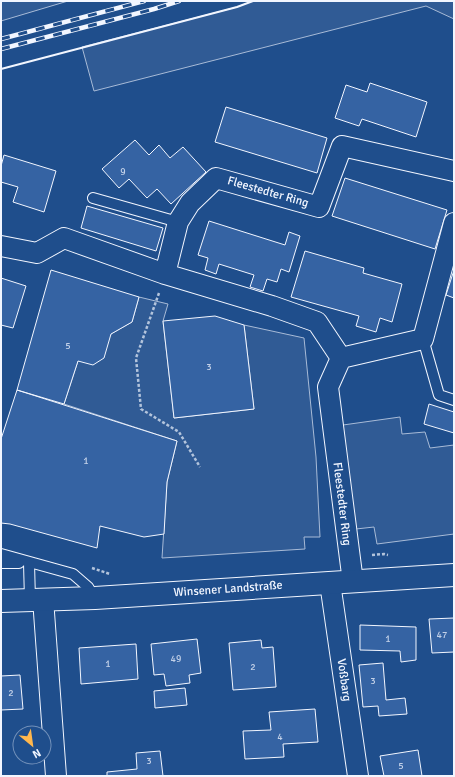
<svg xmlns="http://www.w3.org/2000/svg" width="455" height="777" viewBox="0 0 455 777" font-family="Signika,sans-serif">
<rect width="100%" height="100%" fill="#1f4e8c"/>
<path fill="#305b95" stroke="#a8bbd7" d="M1,1H68L1,21Z
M253,1H454V19L426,6L94,91L82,47L237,7Z
M139,297L168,304L163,321L174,418L254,409L244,325L304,338L316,457L320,537H304L305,549L162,558L167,482L177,441L64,404L78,361L111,334L132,322Z
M400,417L402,434L425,432L430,448L454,445V534L377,544L374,527L356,529L347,465L343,425Z"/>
<path fill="#3563a3" stroke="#f2f6ff" d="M370,83L427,102L416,137L362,119L359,126L335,118L346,85L367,92Z
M226,107L327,138L317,173L215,142Z
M135,140L149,155L159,145L170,158L183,147L206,172L171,204L157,189L147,198L129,179L119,188L102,169Z
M4,155L56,171L44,212L13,202L18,187L1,182V166Z
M345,178L447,210L435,249L332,216Z
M87,206L163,228L156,251L81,228Z
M209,221L285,245L289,232L300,236L289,272L281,269L277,282L267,279L263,291L250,287L254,275L219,264L216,274L205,270L208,258L198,255Z
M305,251L364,268L363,273L402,284L392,322L380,318L376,332L356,326L359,316L291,297Z
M51,270L139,297L132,322L111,334L104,358L93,365L78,361L64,404L17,390Z
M454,270V298L446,295Z
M1,278L26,286L13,328L1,325Z
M215,316L244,325L254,409L174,418L163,321Z
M17,390L177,441L167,482L164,534L144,537L100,526L97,548L10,524L1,523V439Z
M429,404L454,412V433L424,424Z
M454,618V652L432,653L429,619Z
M360,625L416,627V660L401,662L400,651L360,650Z
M197,639L201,673L189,675L190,683L166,686L164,674L154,675L151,644Z
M261,640L262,648L273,647L276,687L233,690L229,643Z
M136,644L138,679L81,684L79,648Z
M383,663L386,700L405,698L407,714L379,716L378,706L363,707L359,665Z
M20,675L23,709L1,710V676Z
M185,688L187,705L155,708L154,691Z
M315,709L318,742L283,744L284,757L245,759L243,731L271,730L269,712Z
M418,750L422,776H384L380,756Z
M160,751L163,776H107V772L137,769L136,753Z"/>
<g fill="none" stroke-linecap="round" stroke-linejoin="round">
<g stroke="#f2f6ff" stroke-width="12">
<path id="service" d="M93,198L178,222
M423,339L439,395L454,400
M1,554L73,574L88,587L95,598
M1,563H19
M29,563L30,600"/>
</g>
<g stroke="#f2f6ff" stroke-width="22">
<path id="minor" d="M1,246L37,253L64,238L165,274L272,306L317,322L341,358
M165,274L178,222L190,203L216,178L319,207L342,146L454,171
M341,358L328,387L353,582
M341,358L423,339L454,223
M330,583L358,776
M43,599L56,776"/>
</g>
<g stroke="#f2f6ff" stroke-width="24">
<path id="tertiary" d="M1,601L95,598L454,575"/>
</g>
<path stroke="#b3c4dc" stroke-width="2.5" stroke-dasharray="3 2" stroke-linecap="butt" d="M159,293L136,358L141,409L179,432L200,467
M372,555L384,554L388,555
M92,568L110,574"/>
<use href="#service" stroke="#1f4e8c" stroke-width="10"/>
<use href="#minor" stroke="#1f4e8c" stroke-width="20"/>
<use href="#tertiary" stroke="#1f4e8c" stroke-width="22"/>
<g stroke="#f2f6ff" stroke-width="4.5">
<path id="rail" d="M1,39L144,1
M1,49L154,9L179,1"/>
</g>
<use href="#rail" stroke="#1f4e8c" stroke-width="3" stroke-dasharray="9" stroke-linecap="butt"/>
<path stroke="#f2f6ff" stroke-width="2" d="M1,69L237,7L253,1"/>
</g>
<g text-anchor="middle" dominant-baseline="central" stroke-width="3" stroke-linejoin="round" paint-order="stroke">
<g font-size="10" fill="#c3d1e8">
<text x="123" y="172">9</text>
<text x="68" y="346">5</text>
<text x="209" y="367">3</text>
<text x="86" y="461">1</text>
<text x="442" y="635">47</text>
<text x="388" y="639">1</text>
<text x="176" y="659">49</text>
<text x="108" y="664">1</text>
<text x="253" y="667">2</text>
<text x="373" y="681">3</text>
<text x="11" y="693">2</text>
<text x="280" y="737">4</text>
<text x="149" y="761">3</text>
<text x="401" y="766">5</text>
</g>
<g font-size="12" fill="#f2f6ff" stroke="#1f4e8c">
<text transform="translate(268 192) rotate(16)">Fleestedter Ring</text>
<text transform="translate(342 504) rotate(83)">Fleestedter Ring</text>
<text transform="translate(228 589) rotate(-4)">Winsener Landstraße</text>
<text transform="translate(344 680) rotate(82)">Voßbarg</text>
</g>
</g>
<rect width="455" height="777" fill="none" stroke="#f2f6ff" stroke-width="4"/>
<g transform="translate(32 745) rotate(151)"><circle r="19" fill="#1f4e8c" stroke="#7391ba"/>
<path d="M0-3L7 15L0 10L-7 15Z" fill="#ffb74d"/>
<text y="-6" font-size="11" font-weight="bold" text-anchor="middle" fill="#f2f6ff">N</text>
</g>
</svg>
